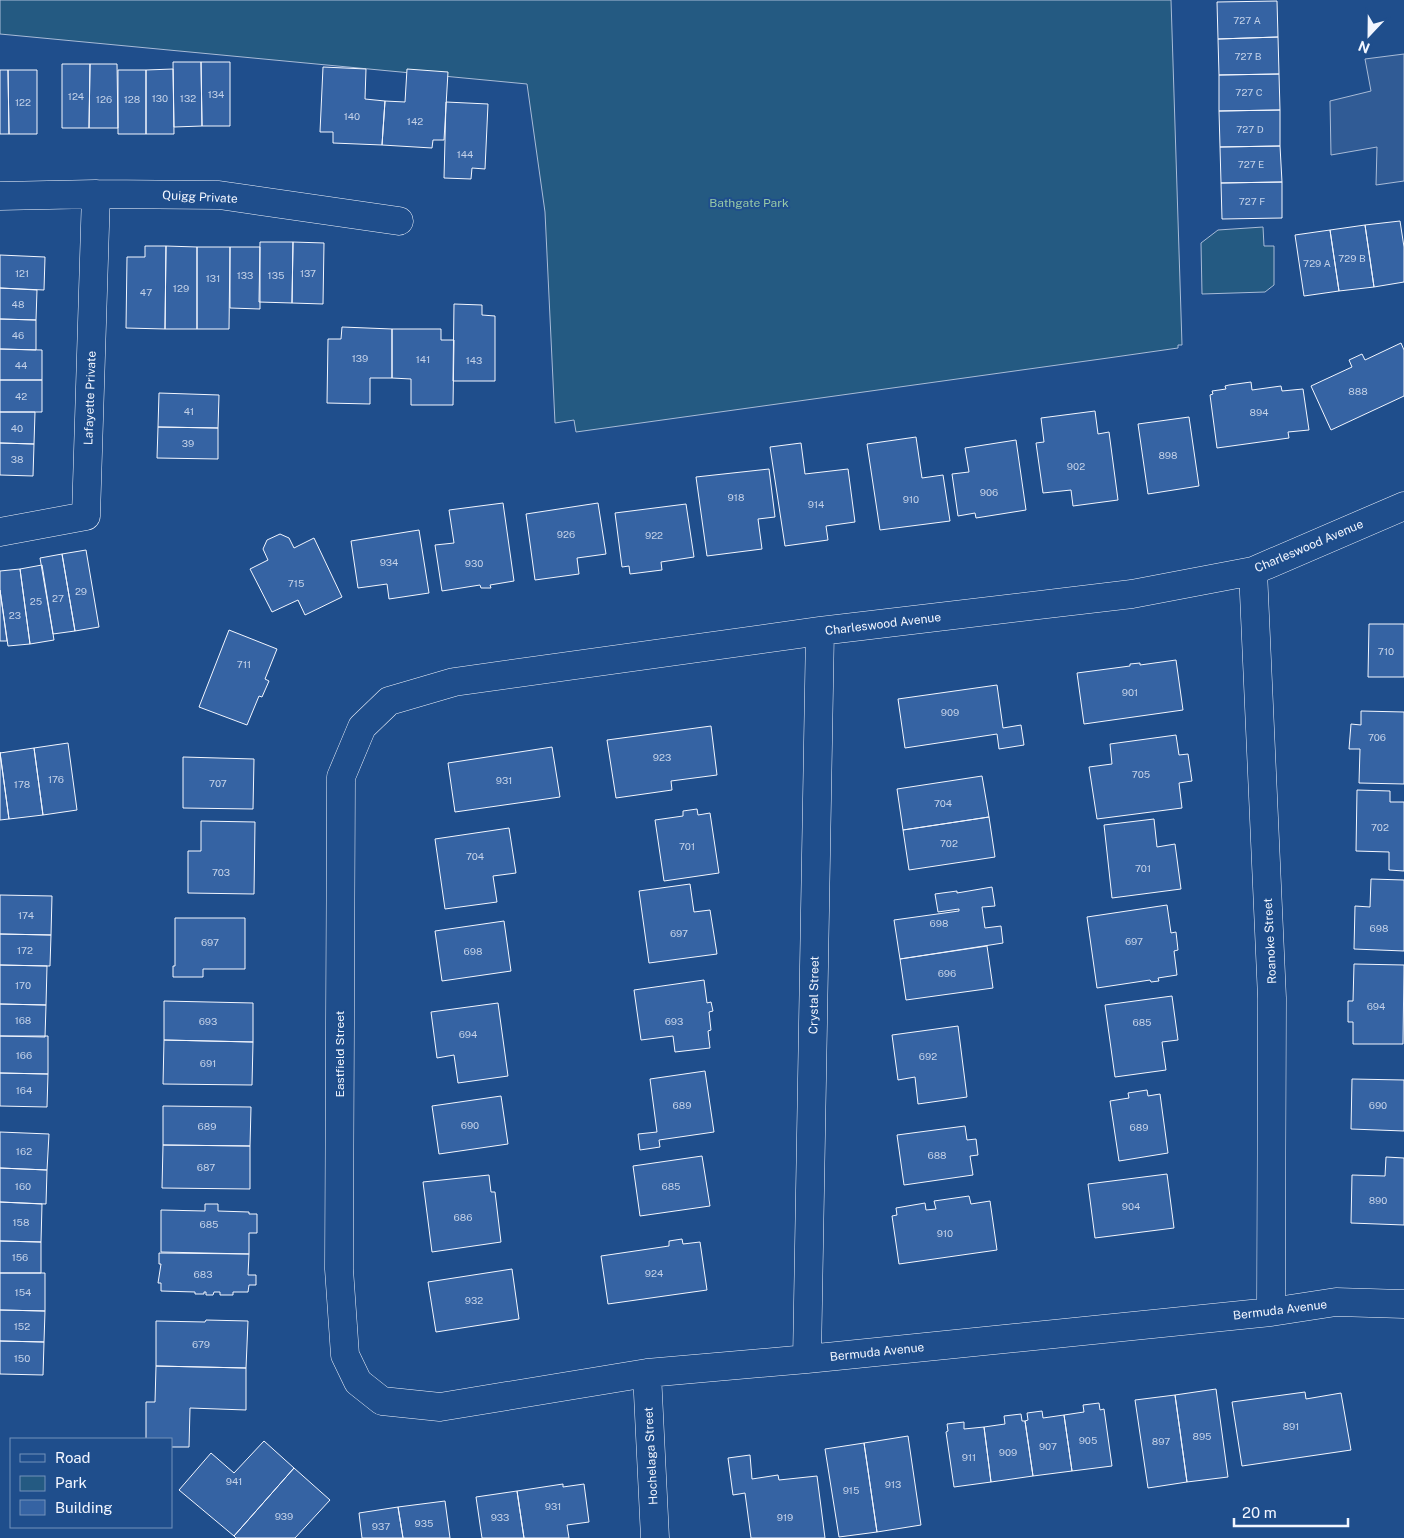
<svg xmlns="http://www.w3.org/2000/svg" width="1404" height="1538" viewBox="0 0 1404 1538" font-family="'Public Sans',sans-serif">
<rect width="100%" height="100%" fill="#1f4e8c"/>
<path fill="#245a82" stroke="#a8bbd7" d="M0,0H1171L1182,345H1178V348L1108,358L576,432L574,420L555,423L545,212L527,84L0,34Z
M1263,227L1264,246H1274V285L1265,292L1202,294L1201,243L1218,230Z"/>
<path fill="#305b95" stroke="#a8bbd7" d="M1404,54V181L1376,185L1377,147L1331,155L1330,101L1371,91L1365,59Z"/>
<path fill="#3563a3" stroke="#f2f6ff" d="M1277,1L1278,37L1218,39L1217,2Z
M1278,37L1279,74L1219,75L1218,39Z
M173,62H201L202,126L174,127Z
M201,62H230V126H202Z
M62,64H90L89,128H62Z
M90,64H117L118,128H89Z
M323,67L366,69L365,99L385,101L382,145L333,143V132H320Z
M173,69L174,134H146V70Z
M407,69L448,72L444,140H433L432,148L382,145L385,101L405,102Z
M0,70H8L9,134H0Z
M8,70H37V134H9Z
M118,70H146V134H118Z
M1279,74L1280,110L1219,111V75Z
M446,102L488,104L485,169L472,168L471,179L444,178Z
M1280,110V146L1220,147L1219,111Z
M1280,146L1282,182L1221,183L1220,147Z
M1282,182V218L1222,219L1221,183Z
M1400,221L1404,247V282L1374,287L1365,225Z
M1365,225L1374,287L1339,291L1330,230Z
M1330,230L1339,291L1304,296L1295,235Z
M260,242H293L292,303L259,302Z
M293,242L324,243L323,304L292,303Z
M145,246H166L165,329L126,328L127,257H145Z
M166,246L197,247V329H165Z
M197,247H230L229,329H197Z
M230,247H260V309L230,308Z
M0,255L45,257L44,290L0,288Z
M0,288L37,290L36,320L0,319Z
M454,304L482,305V315L495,316V381H453Z
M0,319L36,320V350L0,349Z
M342,327L392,329V378H370V404L327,403L328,339H341Z
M392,329H441V340H454L453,405H411V379L392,378Z
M1401,343L1404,350V396L1331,430L1311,386L1352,367L1349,360L1362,354L1365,360Z
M0,349L42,350V380H0Z
M0,380H42V412H0Z
M1251,382L1252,390L1281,386L1282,391L1303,389L1309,430L1288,432L1289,438L1217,448L1210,395L1213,394L1212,391L1226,389L1225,386L1229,385Z
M159,393L219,395L218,428L158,427Z
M1095,411L1098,434L1109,432L1118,500L1073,506L1071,490L1043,493L1036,443L1044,442L1041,418Z
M0,412H35L34,444L0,443Z
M1189,417L1199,486L1148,494L1138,424Z
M158,427L218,428V459L157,458Z
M916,437L922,478L943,475L950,521L880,530L867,444Z
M1016,440L1026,510L976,518L975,513L958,516L952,474L969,472L965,448Z
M0,443L34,444L33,476L0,475Z
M801,443L805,474L848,469L855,522L826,526L828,540L785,546L770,447Z
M769,469L775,517L758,519L762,549L707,556L696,477Z
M503,503L514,581L490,585L491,588H481L480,585L442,591L435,545L454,543L449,510Z
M598,503L606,554L577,558L579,574L535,580L526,514Z
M686,504L694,557L661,562L662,570L630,574L629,566L622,567L615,513Z
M419,530L429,593L389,599L387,584L358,588L351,541Z
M280,534L289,538L294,548L314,538L342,597L305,615L298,600L272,612L250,569L268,560L263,549L267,540Z
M86,550L99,627L75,631L62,554Z
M62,554L75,631L53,634L40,558Z
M42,565L54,640L30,644L20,569Z
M20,569L30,644L8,646L0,590V571Z
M0,590L7,641H0Z
M1369,624H1404V677H1368Z
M229,630L277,649L265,679L269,681L262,697L259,696L247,725L199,707Z
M1176,660L1183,710L1084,724L1077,673L1130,666V664L1140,663V665Z
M997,685L1003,728L1021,725L1024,745L999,749L997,734L905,748L898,699Z
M1361,711L1404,712V784L1359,783L1360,749H1349L1351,724L1361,725Z
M711,726L717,775L671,781L672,790L616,798L607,740Z
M1176,735L1179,755L1188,754L1192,781L1179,783L1182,808L1097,819L1089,767L1112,764L1110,744Z
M68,743L77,810L43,815L34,748Z
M552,747L560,797L455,812L448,763Z
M34,748L43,815L9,819L0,753Z
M0,752L9,819L0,820Z
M183,757L254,759L253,809L183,808Z
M982,776L989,817L903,830L897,789Z
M1357,790L1390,791V802H1404V871L1389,870V852L1356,851Z
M697,809L698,815L710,813L719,873L664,881L655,820L683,816V811Z
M989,817L995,857L909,870L903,830Z
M1154,819L1157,847L1175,844L1181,889L1112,898L1104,825Z
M201,821L255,822L254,894L188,893V851H201Z
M509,828L516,873L493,876L497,902L445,909L435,839Z
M1371,879L1404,880V951L1354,949L1355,906L1370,907Z
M690,884L694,912L710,910L717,954L649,963L639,891Z
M992,887L995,906L982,907L985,928L1001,926L1003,943L900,959L894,920L959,911V909L938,912L935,894L957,891V893Z
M0,895L52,896L51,935L0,934Z
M1167,905L1171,933L1176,932L1178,950L1174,951L1177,975L1158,978L1159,981L1151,982L1150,980L1097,988L1087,917Z
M175,918H245V969H203V977H173V966H175Z
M504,921L511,971L442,981L435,931Z
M0,934L51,935L50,966L0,965Z
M987,946L993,988L906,1000L900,959Z
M1354,964L1404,965L1403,1044H1353V1022H1348V1001H1353Z
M0,965L47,966L46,1005L0,1004Z
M704,980L707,1003L711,1002L713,1011L709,1012L711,1030L708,1031L710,1048L675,1052L673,1036L641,1040L634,990Z
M1172,996L1178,1040L1162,1042L1166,1070L1115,1077L1105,1005Z
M164,1001L253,1003V1042L164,1040Z
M498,1003L508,1076L458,1083L454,1055L437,1058L431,1012Z
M0,1004L46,1005L45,1037L0,1036Z
M958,1026L967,1097L918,1104L915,1077L898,1080L892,1035Z
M0,1036H48V1074L0,1073Z
M164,1040L253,1042L252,1085L163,1084Z
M705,1071L714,1132L659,1140L660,1147L640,1150L638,1134L657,1132L650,1079Z
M0,1073L48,1074L47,1107L0,1106Z
M1352,1079L1404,1080V1131L1351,1129Z
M1147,1090L1148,1096L1160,1094L1168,1153L1119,1161L1110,1101L1129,1098L1128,1093Z
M501,1096L508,1144L439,1154L432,1106Z
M163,1106L251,1107L250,1146L163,1145Z
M965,1126L967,1140L976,1139L978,1155L970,1156L973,1175L904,1185L897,1135Z
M0,1132L49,1134L47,1170L0,1168Z
M163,1145L250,1146V1189L162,1188Z
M702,1156L710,1206L640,1216L633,1166Z
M1386,1157L1404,1158V1225L1351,1223L1352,1175L1385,1176Z
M0,1168L47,1170L46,1204L0,1202Z
M1167,1174L1174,1228L1095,1238L1088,1184Z
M489,1175L491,1192H495L501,1242L432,1252L423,1182Z
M969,1196L971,1204L990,1201L997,1250L899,1264L892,1216L897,1215L896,1208L925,1203L926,1210L936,1209L934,1201Z
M0,1202L42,1204L41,1242L0,1241Z
M205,1204H218V1211L249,1212V1214H257V1233H249V1254L161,1252V1210L205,1211Z
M682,1239L683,1244L700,1242L707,1290L608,1304L601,1256L669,1246V1241Z
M0,1241L41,1242V1273H0Z
M159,1253L249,1254L248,1275H256V1285H249L248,1292H233V1295H220V1292H214L213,1295H206V1292H204V1294H195V1292L161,1291V1283H158L161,1264H159Z
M512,1269L519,1319L436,1332L428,1282Z
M0,1273H45V1311L0,1310Z
M0,1310L45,1311L44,1342L0,1341Z
M206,1320L248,1321L246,1368L156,1366V1321L205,1322Z
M0,1341L44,1342L43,1375L0,1374Z
M156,1366L246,1368V1410L190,1408L189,1447H171V1439H146V1402H155Z
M1216,1389L1228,1477L1187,1482L1175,1395Z
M1305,1392L1306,1399L1341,1393L1351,1450L1242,1466L1232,1402Z
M1175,1395L1187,1482L1148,1488L1135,1400Z
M1099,1403L1100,1410L1104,1409L1112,1466L1072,1471L1064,1415L1084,1412L1083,1405Z
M1042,1411L1043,1418L1064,1415L1072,1471L1033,1476L1025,1421L1028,1420L1027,1413Z
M1021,1414L1022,1421H1025L1033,1476L991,1482L984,1427L1005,1424L1004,1416Z
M964,1422V1429L984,1427L991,1482L954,1487L946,1432L948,1431L947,1424Z
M908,1436L921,1525L877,1532L864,1443Z
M264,1441L294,1468L234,1536L179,1490L211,1453L234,1473Z
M864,1443L877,1532L839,1537L825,1449Z
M750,1455L752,1479L778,1475L779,1480L817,1476L825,1538H751L745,1493L733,1495L728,1458Z
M294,1468L330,1500L295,1538H236L234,1536Z
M563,1484V1487L584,1484L589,1522L567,1525L569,1538H524L517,1491Z
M517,1491L524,1538H482L476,1497Z
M445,1501L450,1538H403L398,1507Z
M398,1507L403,1538H362L359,1513Z"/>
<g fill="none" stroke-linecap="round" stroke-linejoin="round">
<g stroke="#f2f6ff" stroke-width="29">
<path id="minor" d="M0,196L96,194L219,195L399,221
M1404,506L1253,571L1132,594L820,631L454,682L389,701L362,727L341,777L339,1269L345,1355L358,1382L382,1401L440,1407L647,1373L807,1359L1271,1312L1336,1302L1404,1304
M0,532L86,516L96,194
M1253,571L1272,998L1271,1312
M807,1359L820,631
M647,1373L655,1538"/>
</g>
<use href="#minor" stroke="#1f4e8c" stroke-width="28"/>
</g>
<g text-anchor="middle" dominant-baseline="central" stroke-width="4" stroke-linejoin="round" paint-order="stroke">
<g font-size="10" fill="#c3d1e8">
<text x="1247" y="20">727 A</text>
<text x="1248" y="56">727 B</text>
<text x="1249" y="92">727 C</text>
<text x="216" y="94">134</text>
<text x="76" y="96">124</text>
<text x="160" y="98">130</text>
<text x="188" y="98">132</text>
<text x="104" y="99">126</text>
<text x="132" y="99">128</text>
<text x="23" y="102">122</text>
<text x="352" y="116">140</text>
<text x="415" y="121">142</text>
<text x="1250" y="129">727 D</text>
<text x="465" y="154">144</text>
<text x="1251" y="164">727 E</text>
<text x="1252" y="201">727 F</text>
<text x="1352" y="258">729 B</text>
<text x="1317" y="263">729 A</text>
<text x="22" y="273">121</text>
<text x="308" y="273">137</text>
<text x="245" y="275">133</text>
<text x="276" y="275">135</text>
<text x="213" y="278">131</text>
<text x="181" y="288">129</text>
<text x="146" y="292">47</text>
<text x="18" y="304">48</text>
<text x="18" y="335">46</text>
<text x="360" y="358">139</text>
<text x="423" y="359">141</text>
<text x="474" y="360">143</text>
<text x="21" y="365">44</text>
<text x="1358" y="391">888</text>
<text x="21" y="396">42</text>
<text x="189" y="411">41</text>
<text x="1259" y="412">894</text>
<text x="17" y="428">40</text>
<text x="188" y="443">39</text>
<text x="1168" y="455">898</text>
<text x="17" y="459">38</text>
<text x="1076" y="466">902</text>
<text x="989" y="492">906</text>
<text x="736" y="497">918</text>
<text x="911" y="499">910</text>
<text x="816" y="504">914</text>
<text x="566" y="534">926</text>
<text x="654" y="535">922</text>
<text x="389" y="562">934</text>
<text x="474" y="563">930</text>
<text x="296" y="583">715</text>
<text x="81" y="591">29</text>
<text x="58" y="598">27</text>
<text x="36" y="601">25</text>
<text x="15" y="615">23</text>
<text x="1386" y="651">710</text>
<text x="244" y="664">711</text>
<text x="1130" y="692">901</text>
<text x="950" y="712">909</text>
<text x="1377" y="737">706</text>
<text x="662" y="757">923</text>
<text x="1141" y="774">705</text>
<text x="56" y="779">176</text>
<text x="504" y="780">931</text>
<text x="218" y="783">707</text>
<text x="22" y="784">178</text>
<text x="943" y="803">704</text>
<text x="1380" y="827">702</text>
<text x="949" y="843">702</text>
<text x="687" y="846">701</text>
<text x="475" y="856">704</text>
<text x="1143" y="868">701</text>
<text x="221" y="872">703</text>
<text x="26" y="915">174</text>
<text x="939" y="923">698</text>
<text x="1379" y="928">698</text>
<text x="679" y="933">697</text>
<text x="1134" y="941">697</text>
<text x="210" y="942">697</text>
<text x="25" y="950">172</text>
<text x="473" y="951">698</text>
<text x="947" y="973">696</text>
<text x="23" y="985">170</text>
<text x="1376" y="1006">694</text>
<text x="23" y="1020">168</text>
<text x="208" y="1021">693</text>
<text x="674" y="1021">693</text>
<text x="1142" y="1022">685</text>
<text x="468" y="1034">694</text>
<text x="24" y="1055">166</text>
<text x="928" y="1056">692</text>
<text x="208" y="1063">691</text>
<text x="24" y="1090">164</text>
<text x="682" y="1105">689</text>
<text x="1378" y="1105">690</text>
<text x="470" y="1125">690</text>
<text x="207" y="1126">689</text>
<text x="1139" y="1127">689</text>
<text x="24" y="1151">162</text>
<text x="937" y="1155">688</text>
<text x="206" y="1167">687</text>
<text x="23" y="1186">160</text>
<text x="671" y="1186">685</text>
<text x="1378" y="1200">890</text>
<text x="1131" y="1206">904</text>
<text x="463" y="1217">686</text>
<text x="21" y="1222">158</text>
<text x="209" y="1224">685</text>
<text x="945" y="1233">910</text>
<text x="20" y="1257">156</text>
<text x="654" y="1273">924</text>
<text x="203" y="1274">683</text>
<text x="23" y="1292">154</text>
<text x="474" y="1300">932</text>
<text x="22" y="1326">152</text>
<text x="201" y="1344">679</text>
<text x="22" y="1358">150</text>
<text x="1291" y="1426">891</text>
<text x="1202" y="1436">895</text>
<text x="1088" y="1440">905</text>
<text x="1161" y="1441">897</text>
<text x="1048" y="1446">907</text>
<text x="1008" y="1452">909</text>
<text x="969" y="1457">911</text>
<text x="234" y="1481">941</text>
<text x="893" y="1484">913</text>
<text x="851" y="1490">915</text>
<text x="553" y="1506">931</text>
<text x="284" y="1516">939</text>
<text x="500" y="1517">933</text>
<text x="785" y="1517">919</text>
<text x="424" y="1523">935</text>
<text x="381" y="1526">937</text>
</g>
<g font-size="12" fill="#f2f6ff" stroke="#1f4e8c">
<text transform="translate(200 197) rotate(3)">Quigg Private</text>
<text transform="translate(90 398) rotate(-88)">Lafayette Private</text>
<text transform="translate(1309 546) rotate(-23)">Charleswood Avenue</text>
<text transform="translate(883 624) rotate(-7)">Charleswood Avenue</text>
<text transform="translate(1270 941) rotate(-93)">Roanoke Street</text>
<text transform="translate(814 995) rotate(-89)">Crystal Street</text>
<text transform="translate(340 1054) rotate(-90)">Eastfield Street</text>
<text transform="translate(1280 1310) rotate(-7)">Bermuda Avenue</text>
<text transform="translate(877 1352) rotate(-6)">Bermuda Avenue</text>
<text transform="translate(651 1456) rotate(-93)">Hochelaga Street</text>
</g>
<g font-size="12" fill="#97c8a6" stroke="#1f4e8c">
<text x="749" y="203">Bathgate Park</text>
</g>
</g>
<rect x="10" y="1438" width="162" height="90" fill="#1f4e8c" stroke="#7391ba"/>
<rect x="20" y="1454" width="25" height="8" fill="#1f4e8c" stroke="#7391ba"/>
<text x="55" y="1463" font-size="15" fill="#f2f6ff">Road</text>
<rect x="20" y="1476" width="25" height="15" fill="#245a82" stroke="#7391ba"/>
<text x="55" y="1488" font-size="15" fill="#f2f6ff">Park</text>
<rect x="20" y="1500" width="25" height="15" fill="#3563a3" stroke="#7391ba"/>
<text x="55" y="1513" font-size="15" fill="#f2f6ff">Building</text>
<g transform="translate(1369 35) rotate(202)" stroke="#1f4e8c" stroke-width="4" paint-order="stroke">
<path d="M0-4L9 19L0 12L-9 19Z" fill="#f2f6ff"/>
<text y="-8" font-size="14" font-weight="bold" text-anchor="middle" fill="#f2f6ff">N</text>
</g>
<path d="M1234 1518v8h114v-8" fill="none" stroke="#f2f6ff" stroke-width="2.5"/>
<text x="1242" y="1518" font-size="15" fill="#f2f6ff" stroke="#1f4e8c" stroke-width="4" paint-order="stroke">20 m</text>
</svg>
